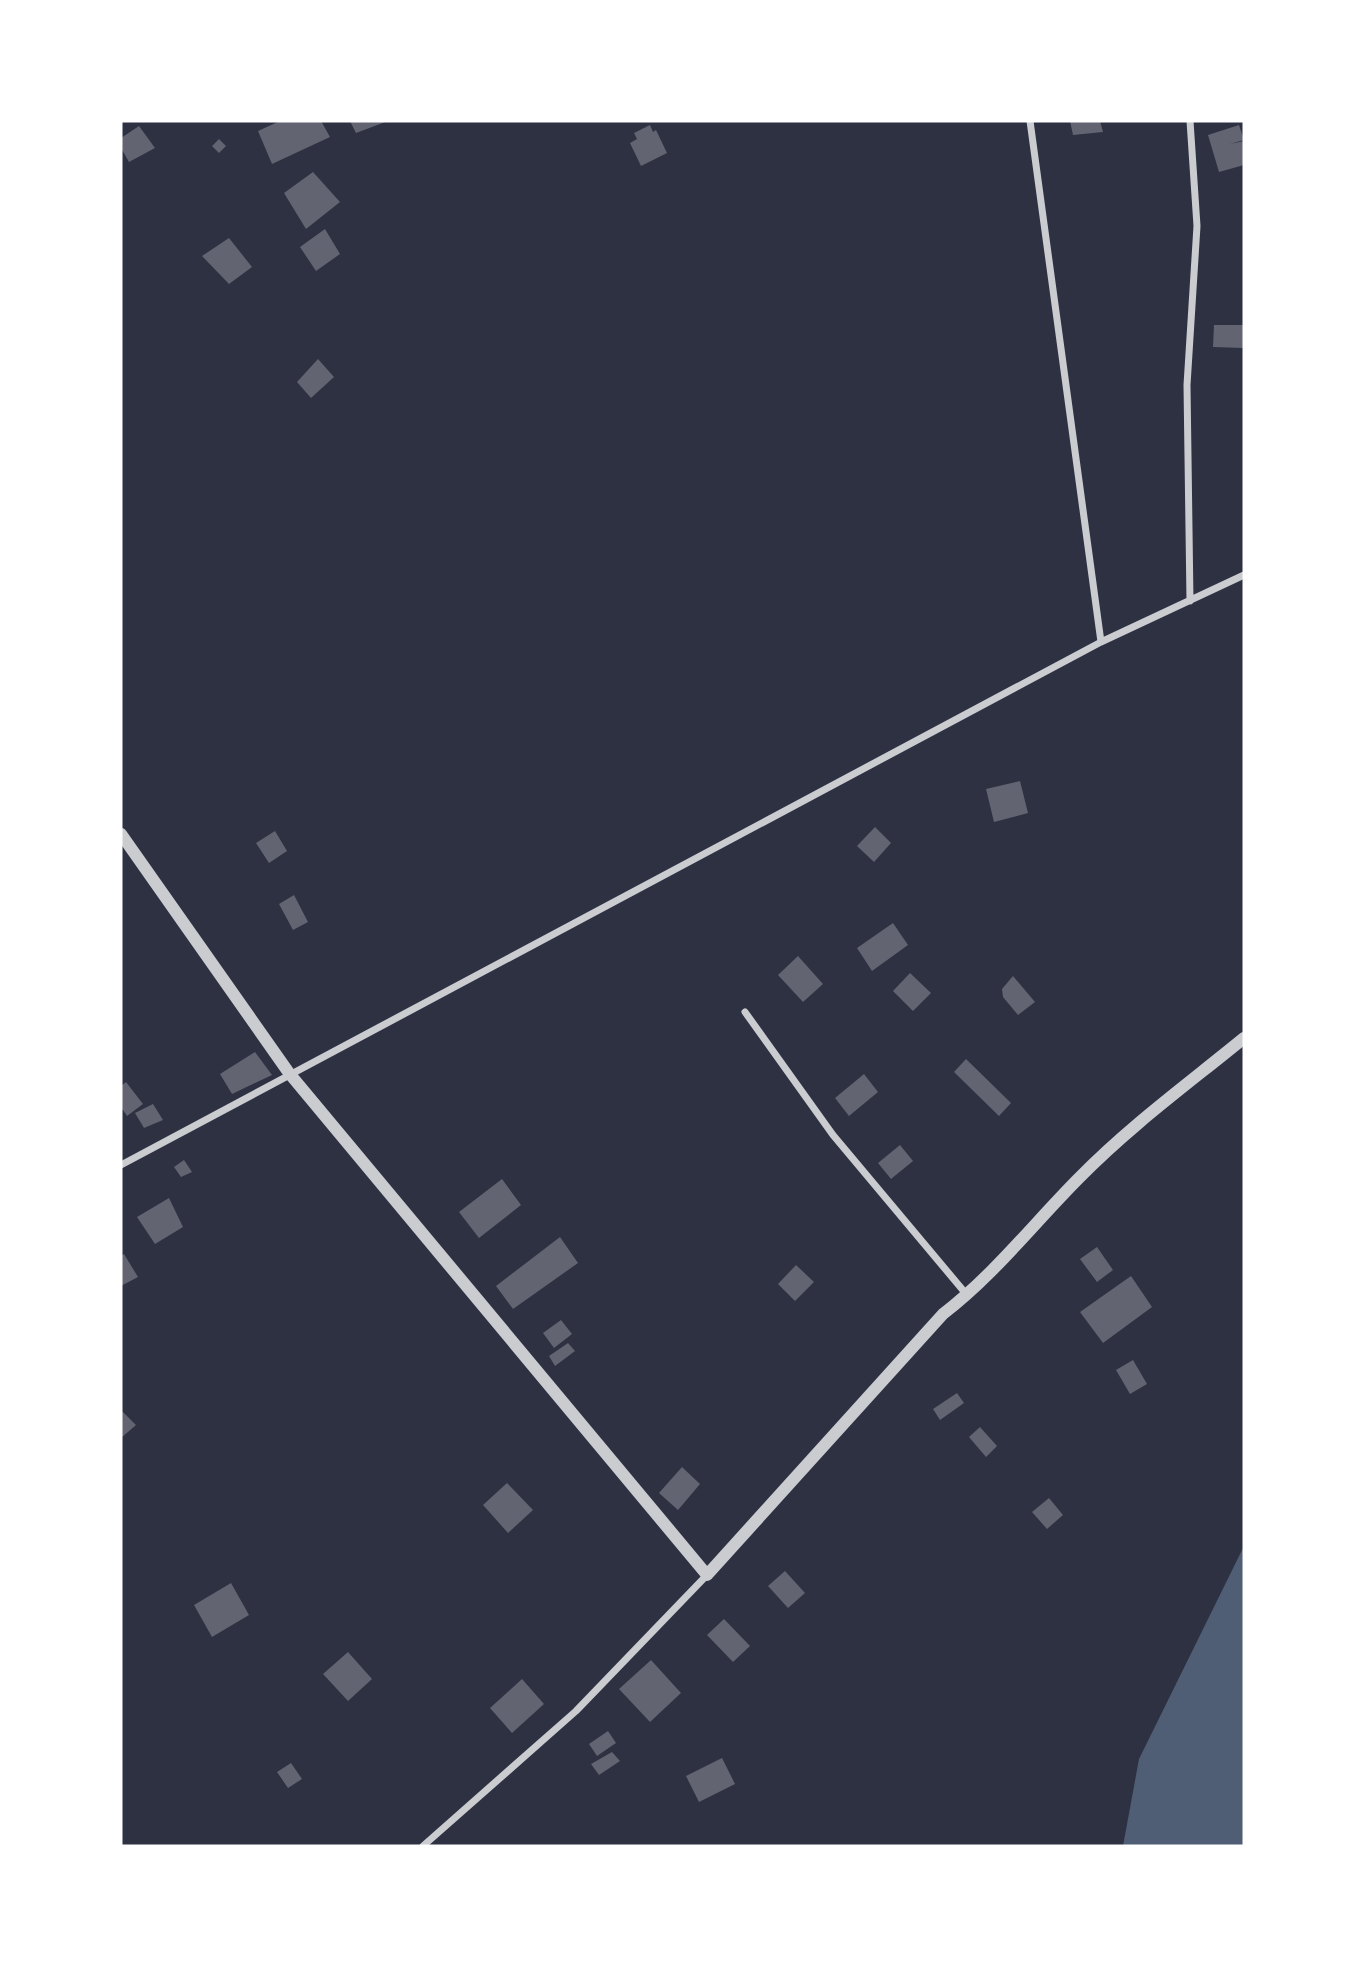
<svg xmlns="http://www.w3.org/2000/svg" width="1365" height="1967" viewBox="0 0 1365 1967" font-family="'Work Sans',sans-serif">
<rect width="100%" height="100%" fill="#2d3142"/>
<path fill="#4f5d75" d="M1244,1546V1846H1123L1139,1759Z"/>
<path fill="#626471" d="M280,121H321L330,137L272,164L258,131Z
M350,121H388L356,133Z
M1070,121H1100L1103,132L1073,135Z
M650,125L653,132L656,130L667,153L641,166L630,143L637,139L634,133Z
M1239,125L1244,140L1230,144L1244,141V165L1219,172L1208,135Z
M139,126L155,148L129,162L121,148V138Z
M219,139L226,146L219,153L212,146Z
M313,172L340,202L306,229L284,193Z
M325,229L340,254L316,271L300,247Z
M229,238L252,267L229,284L202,256Z
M1214,325H1243V348L1213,347Z
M318,359L334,377L311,398L297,382Z
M1020,781L1028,813L994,822L986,789Z
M875,827L891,843L874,862L857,846Z
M275,831L287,851L269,863L256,843Z
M294,895L308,922L293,930L279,904Z
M893,923L908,945L872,971L857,948Z
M798,956L823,984L803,1002L778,975Z
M910,973L931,993L913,1011L893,991Z
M1013,976L1035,1002L1018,1015L1003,997L1002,989Z
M255,1052L272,1075L232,1094L220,1074Z
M966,1059L1011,1103L999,1116L954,1072Z
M864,1074L878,1092L849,1116L835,1098Z
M126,1082L143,1104L127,1116L121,1107V1086Z
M153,1104L163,1120L144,1128L135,1113Z
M900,1145L913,1161L891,1179L878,1163Z
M184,1160L192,1172L181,1177L174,1167Z
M502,1179L521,1205L479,1238L459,1212Z
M169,1198L183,1227L155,1244L137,1217Z
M560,1237L578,1263L513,1309L496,1286Z
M1097,1247L1113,1270L1097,1282L1080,1259Z
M124,1254L138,1277L121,1286V1256Z
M796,1265L814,1282L795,1301L778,1284Z
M1131,1276L1152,1307L1103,1343L1080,1312Z
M561,1320L572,1334L554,1348L543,1333Z
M568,1343L575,1351L555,1366L549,1356Z
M1133,1360L1147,1384L1130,1394L1116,1370Z
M957,1393L964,1403L940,1420L933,1409Z
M121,1410L136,1425L121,1438Z
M980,1427L997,1446L986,1457L969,1437Z
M682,1467L700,1484L678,1510L659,1493Z
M507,1483L533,1510L508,1533L483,1505Z
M1049,1498L1063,1515L1047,1529L1032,1512Z
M785,1571L805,1593L788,1608L768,1586Z
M231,1583L249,1615L212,1637L194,1605Z
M724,1619L750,1646L733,1662L707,1635Z
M348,1652L372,1679L348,1701L323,1674Z
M651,1660L681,1693L650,1722L619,1689Z
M522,1679L544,1704L512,1733L490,1708Z
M608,1731L616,1743L597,1756L589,1744Z
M612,1752L620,1761L599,1775L591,1764Z
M722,1758L735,1784L699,1802L686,1776Z
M291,1763L302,1779L288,1788L277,1772Z"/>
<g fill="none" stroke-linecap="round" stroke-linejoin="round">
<path stroke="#caccd0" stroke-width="7" d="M1190,121L1197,226L1187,385L1190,601
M1101,642L1244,575
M745,1012L833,1135L967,1295
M121,1165L1101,642L1030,121
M423,1846L576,1711L707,1575"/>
<path stroke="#caccd0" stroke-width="12" d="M121,834L289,1073L707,1575L943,1314C995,1274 1034,1223 1080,1177C1130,1126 1189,1083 1244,1038"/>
</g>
<rect width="1365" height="1967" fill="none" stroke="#ffffff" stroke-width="245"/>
</svg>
